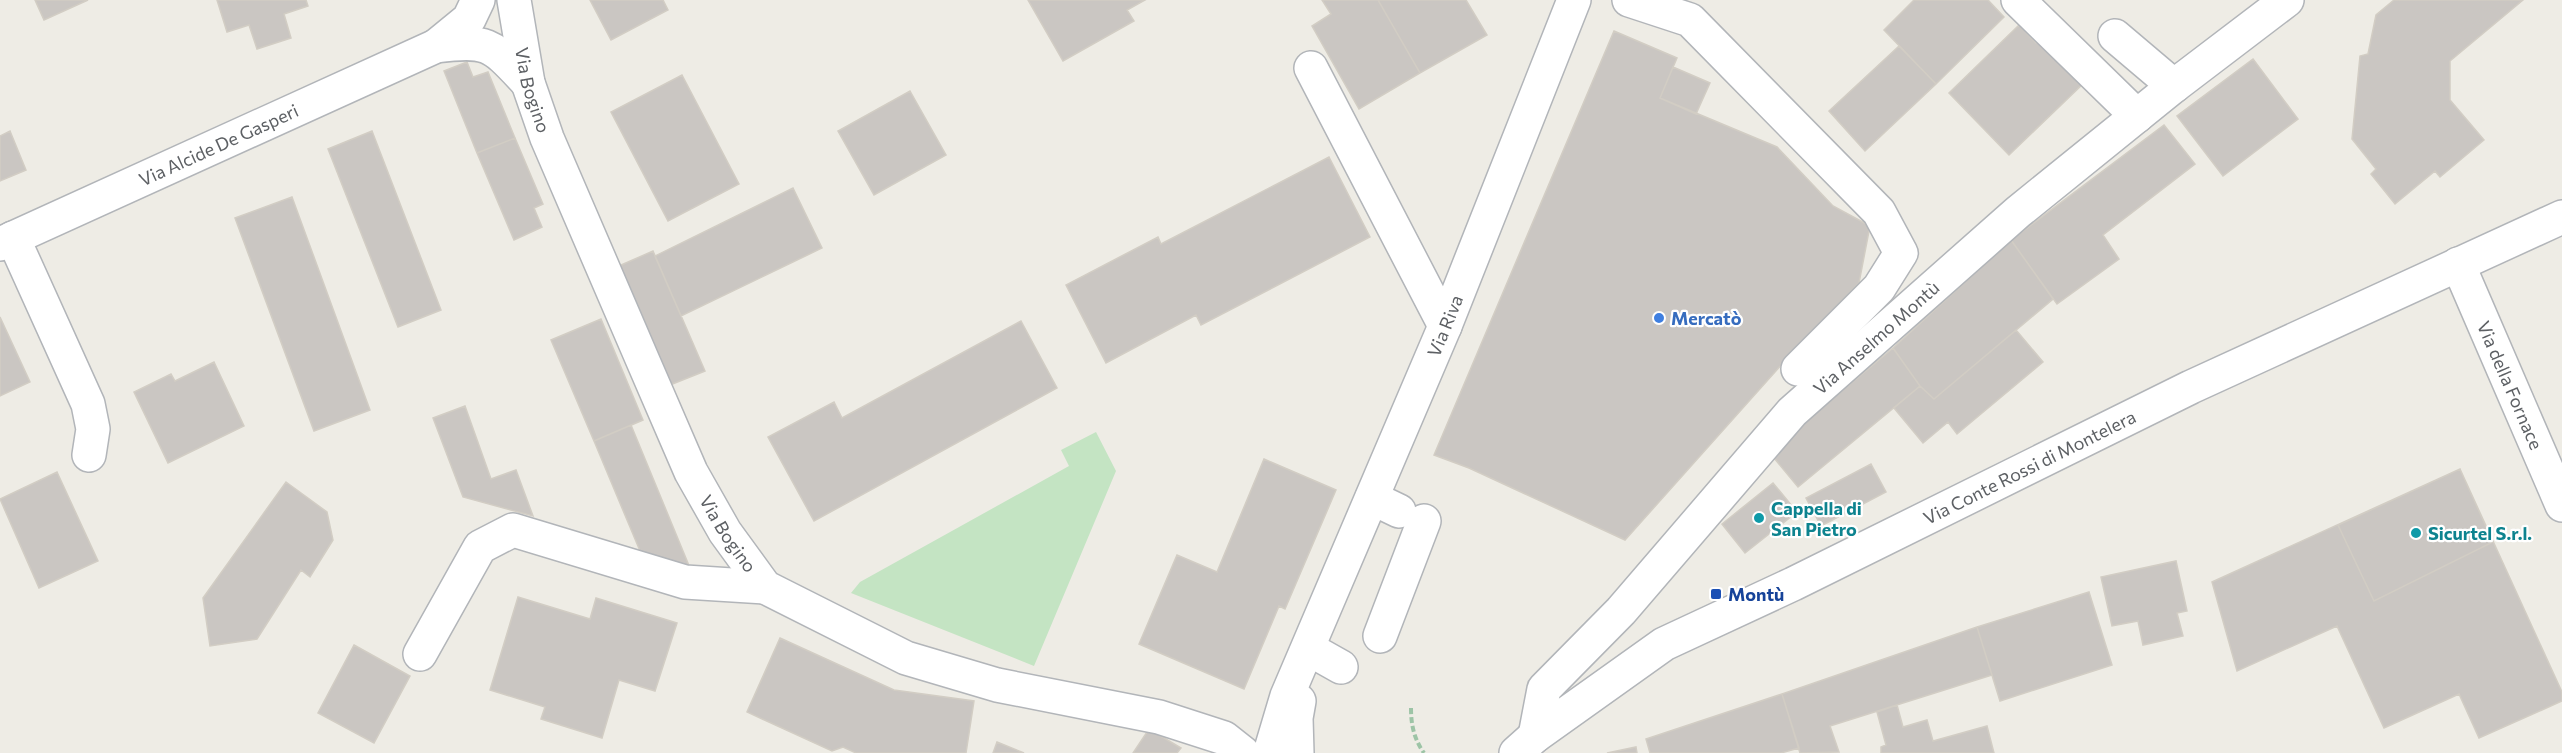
<svg xmlns="http://www.w3.org/2000/svg" width="2562" height="753" viewBox="0 0 2562 753" font-family="Commissioner,sans-serif">
<rect width="100%" height="100%" fill="#eeece5"/>
<path fill="#c4e4c3" d="M1096,432L1116,471L1034,666L851,593L860,582L1069,466L1061,450Z"/>
<path fill="#cac6c2" stroke="#d2cdc4" stroke-width="1.5" d="M35,0H88L44,20Z
M217,0H306L308,6L284,14L291,38L257,49L249,25L227,32Z
M590,0H663L668,10L611,40Z
M1028,0H1145L1127,10L1134,21L1063,61Z
M1322,0H1378L1420,73L1359,109L1312,26L1331,14Z
M1378,0H1466L1487,35L1420,73Z
M1914,0H1988L2004,17L1936,84L1884,30Z
M2394,0H2523L2450,61V100L2484,140L2440,177L2435,171L2395,204L2371,174L2376,169L2352,139L2360,56L2368,54L2376,15Z
M2019,25L2036,43L2043,36L2086,81L2009,155L1949,93Z
M1614,31L1677,58L1660,98L1777,147L1833,206L1870,226L1859,283L1792,353L1625,540L1469,468L1434,455Z
M1899,46L1936,84L1865,151L1829,111Z
M2253,59L2298,119L2223,176L2177,116Z
M467,62L473,77L488,72L515,138L477,153L444,71Z
M1673,67L1710,83L1696,114L1660,98Z
M682,75L739,184L668,221L611,112Z
M910,91L946,155L874,195L838,131Z
M2164,125L2195,164L2103,235L2119,259L2057,304L2011,240Z
M10,131L26,170L0,181V136Z
M372,131L441,310L398,327L328,149Z
M515,138L543,204L534,208L542,227L514,240L477,153Z
M1329,157L1370,237L1201,325L1196,315L1106,363L1066,285L1158,237L1161,244Z
M793,188L822,248L681,316L655,256Z
M292,197L370,410L314,431L235,218Z
M2011,240L2053,299L1934,399L1920,386L1893,348Z
M653,251L705,371L670,385L619,266Z
M0,317L30,382L0,396Z
M601,319L643,420L594,441L551,340Z
M1021,321L1057,388L814,521L768,437L834,402L842,418Z
M2016,330L2043,362L1957,434L1948,422L1923,443L1894,408L1920,386L1934,399Z
M1893,348L1920,386L1798,487L1774,458L1799,427Z
M214,362L244,426L168,463L134,392L171,374L175,381Z
M465,406L491,479L516,470L533,516L463,497L433,418Z
M631,425L690,568L640,551L594,441Z
M1264,459L1336,490L1285,609L1279,606L1244,689L1139,644L1177,555L1217,572Z
M1871,464L1886,492L1821,526L1806,498Z
M2460,469L2562,692V701L2479,738L2459,694L2384,728L2337,626L2237,671L2212,582Z
M2460,469L2493,542L2374,601L2338,525Z
M57,472L98,561L39,588L0,499Z
M286,482L327,512L333,540L310,577L301,570L257,639L210,646L203,598Z
M1773,483L1797,512L1745,553L1722,524Z
M2176,561L2187,611L2177,613L2183,636L2143,645L2138,621L2112,626L2101,577Z
M2089,592L2112,665L2000,701L1977,627Z
M518,597L590,619L596,598L677,623L655,691L619,680L602,738L541,719L545,707L490,690Z
M1977,627L1992,675L1830,726L1839,752L1800,753L1782,694Z
M780,638L894,690L974,701L966,753H856L843,747L832,751L747,712Z
M354,645L410,676L374,743L318,713Z
M1782,694L1799,748L1781,753H1650L1646,739Z
M1897,705L1903,727L1927,720L1933,741L1987,726L1994,753H1881V747L1886,745L1877,712Z
M1149,729L1181,748L1177,753H1133Z
M997,742L1024,753H993Z
M1636,747L1637,753H1607Z"/>
<g fill="none" stroke-linecap="round" stroke-linejoin="round">
<g stroke="#b2b5b9" stroke-width="36">
<g id="minor">
<path id="s1" d="M514,0L528,83L547,138L643,361L691,472L725,532L765,587L906,658L997,685L1159,717L1224,738L1243,753"/>
<path d="M1629,0L1690,20L1879,212L1901,253L1879,288L1798,369"/>
<path d="M2018,0L2137,116"/>
<path d="M2115,36L2174,86"/>
<path d="M436,46L469,19L478,0"/>
<path d="M1311,68L1445,326"/>
<path d="M13,238L88,404L93,429L89,455"/>
<path id="s2" d="M0,244L436,46C490,39 492,45 528,83"/>
<path id="s3" d="M2458,264L2562,505"/>
<path d="M1372,498L1399,511"/>
<path d="M1380,636L1424,521"/>
<path d="M1309,649L1341,667"/>
<path d="M420,654L480,547L513,530L685,582L765,587"/>
<path id="s4" d="M1535,736L1544,689L1621,611L1792,412L2018,212L2174,86L2287,0"/>
<path id="s5" d="M1270,753L1287,696L1445,326L1574,0"/>
<path d="M1297,753L1296,718L1299,701"/>
<path id="s6" d="M1516,753L1535,736L1664,644L1793,584L2191,387L2562,217"/>
</g>
</g>
<path stroke="#9dc4a6" stroke-width="4" stroke-dasharray="6 3" stroke-linecap="butt" d="M1411,708C1411,725 1414,739 1424,753"/>
<use href="#minor" stroke="#fff" stroke-width="33"/>
</g>
<circle fill="#3f7fe0" stroke="#fff" stroke-width="2" cx="1659" cy="318" r="6"/>
<g fill="#0f9aa8" stroke="#fff" stroke-width="2">
<circle cx="1759" cy="518" r="6"/>
<circle cx="2416" cy="533" r="6"/>
</g>
<rect fill="#1a4fb4" stroke="#fff" stroke-width="2" x="1710" y="588" width="12" height="12" rx="3"/>
<g text-anchor="middle" dominant-baseline="central" stroke-width="4.5" stroke-linejoin="round" paint-order="stroke">
<g font-size="18" fill="#5d6064" stroke="#fff">
<text stroke="none"><textPath href="#s1" startOffset="92">Via Bogino</textPath></text>
<text stroke="none"><textPath href="#s2" startOffset="240">Via Alcide De Gasperi</textPath></text>
<text stroke="none"><textPath href="#s5" startOffset="462">Via Riva</textPath></text>
<text stroke="none"><textPath href="#s4" startOffset="532">Via Anselmo Montù</textPath></text>
<text stroke="none"><textPath href="#s3" startOffset="132">Via della Fornace</textPath></text>
<text stroke="none"><textPath href="#s6" startOffset="590">Via Conte Rossi di Montelera</textPath></text>
<text stroke="none"><textPath href="#s1" startOffset="578">Via Bogino</textPath></text>
</g>
<g font-size="18" font-weight="bold" fill="#366cbe" stroke="#fff" text-anchor="start">
<text x="1671" y="318">Mercatò</text>
</g>
<g font-size="18" font-weight="bold" fill="#0d838f" stroke="#fff" text-anchor="start">
<text x="1771" y="508">Cappella di<tspan x="1771" dy="21">San Pietro</tspan></text>
<text x="2428" y="533">Sicurtel S.r.l.</text>
</g>
<g font-size="18" font-weight="bold" fill="#164399" stroke="#fff" text-anchor="start">
<text x="1728" y="594">Montù</text>
</g>
</g>
</svg>
